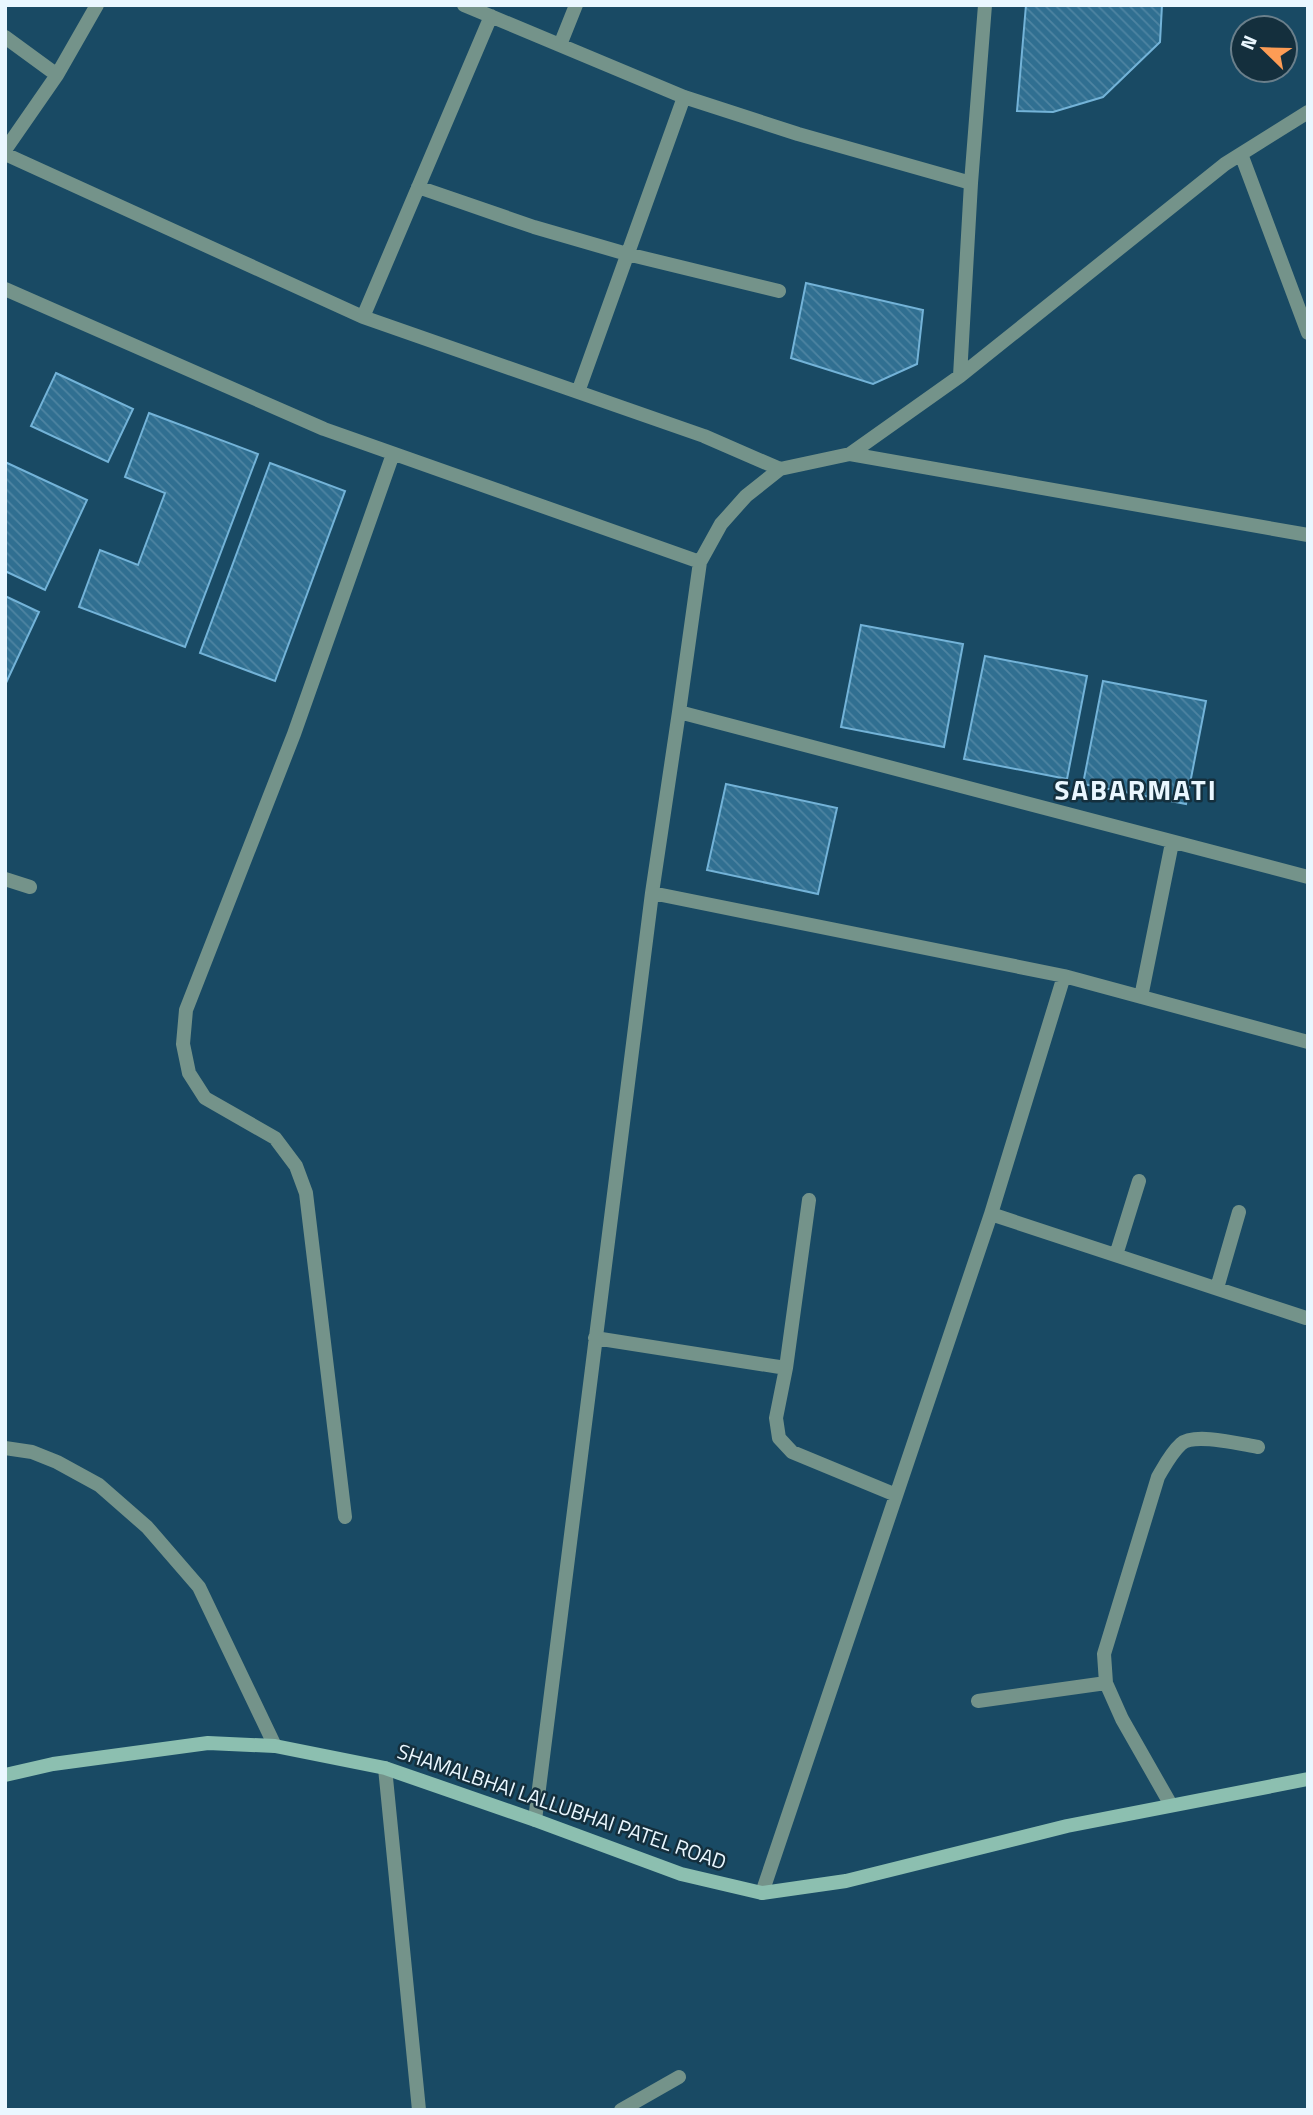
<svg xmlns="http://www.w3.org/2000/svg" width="1313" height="2115" viewBox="0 0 1313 2115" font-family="'Titillium Web',sans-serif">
<defs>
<pattern id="building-back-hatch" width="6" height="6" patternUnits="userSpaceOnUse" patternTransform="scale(1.75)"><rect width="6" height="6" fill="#306f91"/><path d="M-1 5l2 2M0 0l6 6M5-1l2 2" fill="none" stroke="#4e84a2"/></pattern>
</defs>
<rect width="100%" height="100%" fill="#194a64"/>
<path fill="url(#building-back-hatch)" stroke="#73b3d8" stroke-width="2" d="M1026,5H1162L1160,42L1103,97L1053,112L1017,111Z
M806,283L923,310L917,364L873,384L791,358Z
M56,373L133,409L108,462L31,426Z
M149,413L258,454L185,647L79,607L100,550L138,565L165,493L125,477Z
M5,462L87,500L45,590L5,571Z
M270,463L345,491L275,681L200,653Z
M5,596L39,612L5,685Z
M861,625L963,644L944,747L841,727Z
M985,656L1087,676L1067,779L964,759Z
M1103,681L1206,701L1186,804L1083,784Z
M726,784L837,808L818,894L707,870Z"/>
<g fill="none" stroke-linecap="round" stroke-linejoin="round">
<path stroke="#74938a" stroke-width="14" d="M464,5L684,97L798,134L971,183L960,376
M5,37L57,75
M560,45L576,5
M5,150L57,75L97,5
M5,154L363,317L491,16
M1241,154L1308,333
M971,183L985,5
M418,187L534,227L627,254L779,291
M5,289L324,429L700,562L721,524L746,496L780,469L850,454L960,376L1225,164L1308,112
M363,317L704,436L780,469
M578,392L684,97
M850,454L1308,535
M700,562L679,712L1308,877
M5,879L30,887
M652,893L1064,976L1308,1042
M1141,997L1172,843
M809,1200L786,1368L776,1418L779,1438L792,1452L896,1495
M991,1214L1306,1318
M1116,1255L1139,1181
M1217,1288L1239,1212
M595,1338L786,1368
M5,1448L32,1452L57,1462L99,1485L147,1527L199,1587L275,1746
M345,1517L306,1193L296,1166L275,1138L205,1098L189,1073L183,1044L186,1010L294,734L393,454
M978,1701L1106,1683
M385,1768L419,2110
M1171,1805L1122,1719L1106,1683L1104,1654L1158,1477C1165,1465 1171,1453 1181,1444C1194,1432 1240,1444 1258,1447
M535,1820L652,893L679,712
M762,1893L991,1214L1064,976
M621,2110L679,2077"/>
<path stroke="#8cbfb0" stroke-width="14" d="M5,1775L53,1764L208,1743L275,1746L385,1768L535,1820L681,1874L762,1893L846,1881L1067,1826L1308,1779"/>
</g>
<g text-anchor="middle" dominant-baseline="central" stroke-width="5" stroke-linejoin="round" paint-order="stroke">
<g font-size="21" fill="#eaf7ff" stroke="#142f3d">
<text transform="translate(562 1806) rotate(19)">SHAMALBHAI LALLUBHAI PATEL ROAD</text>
</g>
<g font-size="28" font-weight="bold" letter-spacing="2" fill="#eaf7ff" stroke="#142f3d">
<text x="1136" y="789">SABARMATI</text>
</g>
</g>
<rect width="1313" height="2115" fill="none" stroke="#eaf7ff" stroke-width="14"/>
<g transform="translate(1264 49) rotate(293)"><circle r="33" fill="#142f3d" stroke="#6a7f8b" stroke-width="2"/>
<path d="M0-5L12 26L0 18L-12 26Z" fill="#fd9c55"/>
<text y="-10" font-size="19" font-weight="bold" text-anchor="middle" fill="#eaf7ff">N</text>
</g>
</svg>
